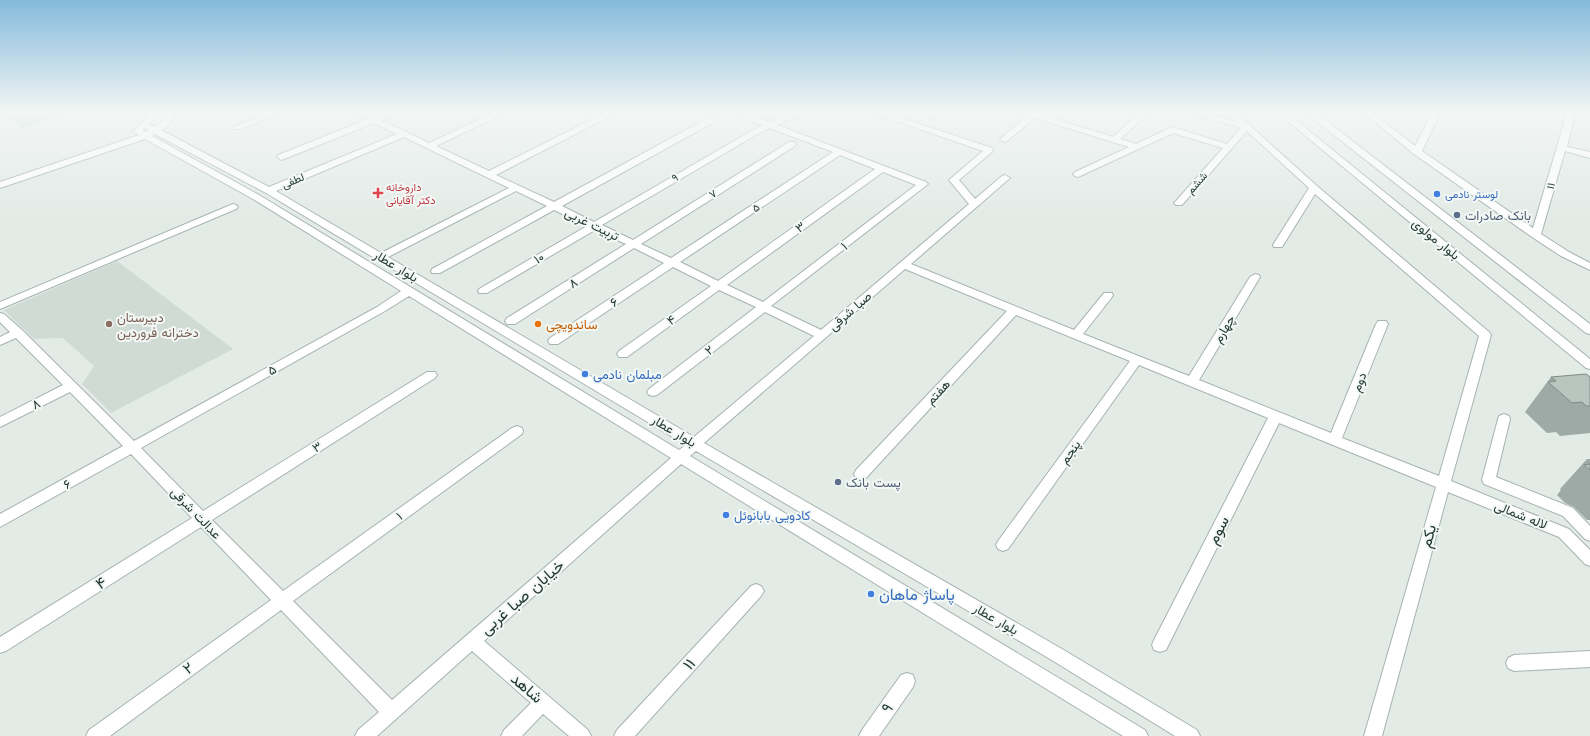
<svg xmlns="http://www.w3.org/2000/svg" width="1590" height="736" viewBox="0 0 1590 736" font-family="'Work Sans',Vazirmatn,sans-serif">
<rect width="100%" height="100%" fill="#e3ebe7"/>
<path fill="#d1dbd6" d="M117,261L233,349L111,413L82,384L94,366L63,338L34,339L4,310Z"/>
<path fill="#bedac4" d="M1,113H67L23,128Z"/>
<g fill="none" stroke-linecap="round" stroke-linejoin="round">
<g stroke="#a6b3ae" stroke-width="2">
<path id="minor" d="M152,113H161L149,124L155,127L161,123L169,113H177L167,127L161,130L269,187L397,134L374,123L284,159L281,160L277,157L278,155L368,119L357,113H368L375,117L383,113H395L381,120L429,143L494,113H505L436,146L489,171L605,113H616L496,175L554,202L708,118H714V122L562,206L594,222L762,125L734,113H746L770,122L791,113H803L777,125L926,182L928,184L771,306L821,330L969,204L949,180L983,151L873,113H886L992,148L993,150L992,152L959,180L975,199L1002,176L1005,175L1010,178L911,264L1074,330L1104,293H1112L1113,295L1112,297L1083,334L1189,376L1250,277L1255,274L1259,275L1260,277L1199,380L1331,433L1376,324L1378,321H1386L1388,324L1342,438L1439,476L1479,336L1315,194L1282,247H1274L1273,245L1309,188L1247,131L1182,205H1176L1174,203L1176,201L1223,148L1173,133L1078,177L1075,176L1073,174L1075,172L1129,147L1035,118L1007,141L1004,142L1000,139L1027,116L1022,113H1040L1039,114L1113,137L1140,113H1149L1120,139L1136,144L1172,127L1227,144L1241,128L1192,113H1206L1236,122L1227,113H1236L1317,186L1489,332L1491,335L1451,481L1569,529L1590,550V566L1585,564L1559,537L1448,492L1382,736H1364L1436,487L1279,423L1166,650L1160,652L1154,650L1152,645L1154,640L1268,418L1139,365L1008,549L1003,551L998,549L996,545L998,541L1130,361L1016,315L866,478L861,479L856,478L854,474L856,470L1007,311L905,269L704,443L1062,649L1197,730L1200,736H1175L1050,659L696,451L690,456L1145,730L1148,736H1123L681,464L484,641L588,730L591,736H569L543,714L522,736H501L504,730L531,703L472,651L377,736H355L358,730L379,712L281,610L110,736H86L89,730L271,600L201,527L6,651L0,653V637L192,518L131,454L0,527V514L123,446L70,392L0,427V417L63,385L16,338L0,345V337L10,332L0,322V313L4,314L22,330L134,441L377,307L401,291L253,199L145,139L0,188V182L139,135L133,131ZM145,128L149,130L145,132L142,130ZM770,128L833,152L671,258L641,244L795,146L796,144L795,142H789L633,240L602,225L761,132ZM155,134L266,193L686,445L679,450L259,195L152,136ZM404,137L509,188L381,253L276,191ZM840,155L875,169L718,281L680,262ZM883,172L916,185L763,302L727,285ZM516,191L547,206L432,269L431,271L432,273H440L554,210L587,226L479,289L478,291L479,293H487L595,230L626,244L507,318L505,321L507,324H515L634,248L664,263L550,338L548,341L550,344H558L673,267L711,286L619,351L617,354L619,357H627L719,290L756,307L649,389L647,392L649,395L653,396L657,395L765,312L814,336L694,437L388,257ZM409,296L671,458L392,700L293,601L522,434L523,431L522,428L517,426L512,428L283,591L212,520L435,378L437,375L435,372H427L203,511L141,448L385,311Z
M268,113H281L241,129H235L234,127Z
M931,113H941L933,118L929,116Z
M1278,113H1287L1590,359V369L1586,368Z
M1306,113H1316L1590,324V334L1586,333Z
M1364,113H1373L1415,146L1432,113H1440L1422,151L1533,228L1567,113H1575L1567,147L1590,152V158L1565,151L1541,234L1569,252L1590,263V270L1561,256L1532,237L1414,154Z
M233,204L236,205L238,207L236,209L0,309V302Z
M1504,414L1509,416L1510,419L1496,477L1573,508L1590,526V541L1585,539L1563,516L1484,484L1482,480L1498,419L1499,416Z
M756,584L761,586L764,591L761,596L635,736H614L617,730L751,586Z
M1590,651V667L1514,671L1508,668L1506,663L1508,658L1514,655Z
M907,673L913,675L915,681L913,687L879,736H859L862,730L901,675Z"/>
</g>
<use href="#minor" fill="#fff" fill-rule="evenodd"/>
</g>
<path fill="#9eaaa5" d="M1551,377H1590V433L1560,436L1556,432L1547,433L1525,412Z
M1587,459H1590V520H1587L1574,507L1565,503L1557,495L1561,490L1560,489Z"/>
<path fill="#b8c6c0" stroke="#818b86" d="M1586,374L1590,377V406H1586L1582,402L1572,403L1548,382L1556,381L1551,377Z
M1590,464V470L1584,465Z"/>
<linearGradient id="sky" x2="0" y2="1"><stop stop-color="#85badc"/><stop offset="0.52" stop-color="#f2f6f4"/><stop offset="1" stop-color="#f2f6f4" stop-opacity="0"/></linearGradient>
<rect width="1590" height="216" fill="url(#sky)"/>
<path fill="#e0444e" stroke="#f3f8f5" stroke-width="1.5" d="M376 187h4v4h4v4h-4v4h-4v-4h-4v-4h4z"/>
<g fill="#3f7fe0" stroke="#f3f8f5" stroke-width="1.5">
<circle cx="1437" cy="194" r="4"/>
<circle cx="585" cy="374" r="4"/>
<circle cx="726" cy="515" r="4"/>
<circle cx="871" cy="594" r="4"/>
</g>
<g fill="#5c6f8a" stroke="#f3f8f5" stroke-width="1.5">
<circle cx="1457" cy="215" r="4"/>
<circle cx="838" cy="482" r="4"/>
</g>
<circle fill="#8d6e63" stroke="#f3f8f5" stroke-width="1.5" cx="109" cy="324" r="4"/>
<circle fill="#e8710a" stroke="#f3f8f5" stroke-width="1.5" cx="538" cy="324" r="4"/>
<g text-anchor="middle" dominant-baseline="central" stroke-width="4" stroke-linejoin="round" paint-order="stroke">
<g font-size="11" fill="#243b34" stroke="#f3f8f5">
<text transform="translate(675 178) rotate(-30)">۹</text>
<text transform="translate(293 181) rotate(-23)">لطفی</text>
<text transform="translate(1197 183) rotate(-49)">ششم</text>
<text transform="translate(1551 186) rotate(-73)">۱۱</text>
<text transform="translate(713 194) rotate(-33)">۷</text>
<text transform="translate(756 208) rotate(-34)">۵</text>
</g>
<g font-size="11" fill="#be3a42" stroke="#f3f8f5" text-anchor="start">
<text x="386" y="187">داروخانه<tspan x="386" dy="13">دکتر آقایانی</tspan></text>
</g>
<g font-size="11" fill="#366cbe" stroke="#f3f8f5" text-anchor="start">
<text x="1445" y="194">لوستر نادمی</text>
</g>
<g font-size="13" fill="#4e5e75" stroke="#f3f8f5" text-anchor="start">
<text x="1465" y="215">بانک صادرات</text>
<text x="846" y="482">پست بانک</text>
</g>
<g font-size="13" fill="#243b34" stroke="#f3f8f5">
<text transform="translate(592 224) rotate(26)">تربیت غربی</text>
<text transform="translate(800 227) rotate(-36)">۳</text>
<text transform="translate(1436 239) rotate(39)">بلوار مولوی</text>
<text transform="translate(844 246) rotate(-38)">۱</text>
<text transform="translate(539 258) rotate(-31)">۱۰</text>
<text transform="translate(396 266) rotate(31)">بلوار عطار</text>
<text transform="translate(573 283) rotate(-32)">۸</text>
<text transform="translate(614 302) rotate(-33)">۶</text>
<text transform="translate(850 311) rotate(-41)">صبا شرقی</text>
<text transform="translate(671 320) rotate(-36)">۴</text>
<text transform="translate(1224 329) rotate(-59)">چهارم</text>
<text transform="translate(709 350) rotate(-37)">۲</text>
<text transform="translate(272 370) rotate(-29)">۵</text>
<text transform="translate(1359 382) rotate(-68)">دوم</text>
<text transform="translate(938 392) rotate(-47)">هفتم</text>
<text transform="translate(36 404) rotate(-26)">۸</text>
<text transform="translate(674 431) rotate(31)">بلوار عطار</text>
<text transform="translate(317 447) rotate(-32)">۳</text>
<text transform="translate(1070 452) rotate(-54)">پنجم</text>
<text transform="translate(67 484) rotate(-29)">۶</text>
<text transform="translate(196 513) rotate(46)">عدالت شرقی</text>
<text transform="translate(1521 515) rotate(22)">لاله شمالی</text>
<text transform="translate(399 516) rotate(-36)">۱</text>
<text transform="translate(996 619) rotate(30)">بلوار عطار</text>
</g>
<g font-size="13" fill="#785e54" stroke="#f3f8f5" text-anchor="start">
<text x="117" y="317">دبیرستان<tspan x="117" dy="15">دخترانه فروردین</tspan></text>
</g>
<g font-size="13" fill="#c56008" stroke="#f3f8f5" text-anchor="start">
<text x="546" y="324">ساندویچی</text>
</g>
<g font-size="13" fill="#366cbe" stroke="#f3f8f5" text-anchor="start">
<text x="593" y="374">مبلمان نادمی</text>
<text x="734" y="515">کادویی بابانوئل</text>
</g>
<g font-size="16" fill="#243b34" stroke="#f3f8f5">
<text transform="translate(1218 530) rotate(-63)">سوم</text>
<text transform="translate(1428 536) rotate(-75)">یکم</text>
<text transform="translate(101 583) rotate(-32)">۴</text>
<text transform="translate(522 597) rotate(-41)">خیابان صبا غربی</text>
<text transform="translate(689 664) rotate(-48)">۱۱</text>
<text transform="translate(188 668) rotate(-36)">۲</text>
<text transform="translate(527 688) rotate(41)">شاهد</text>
<text transform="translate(887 708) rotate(-55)">۹</text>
</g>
<g font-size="16" fill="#366cbe" stroke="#f3f8f5" text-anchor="start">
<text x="879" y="594">پاساژ ماهان</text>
</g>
</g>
</svg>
